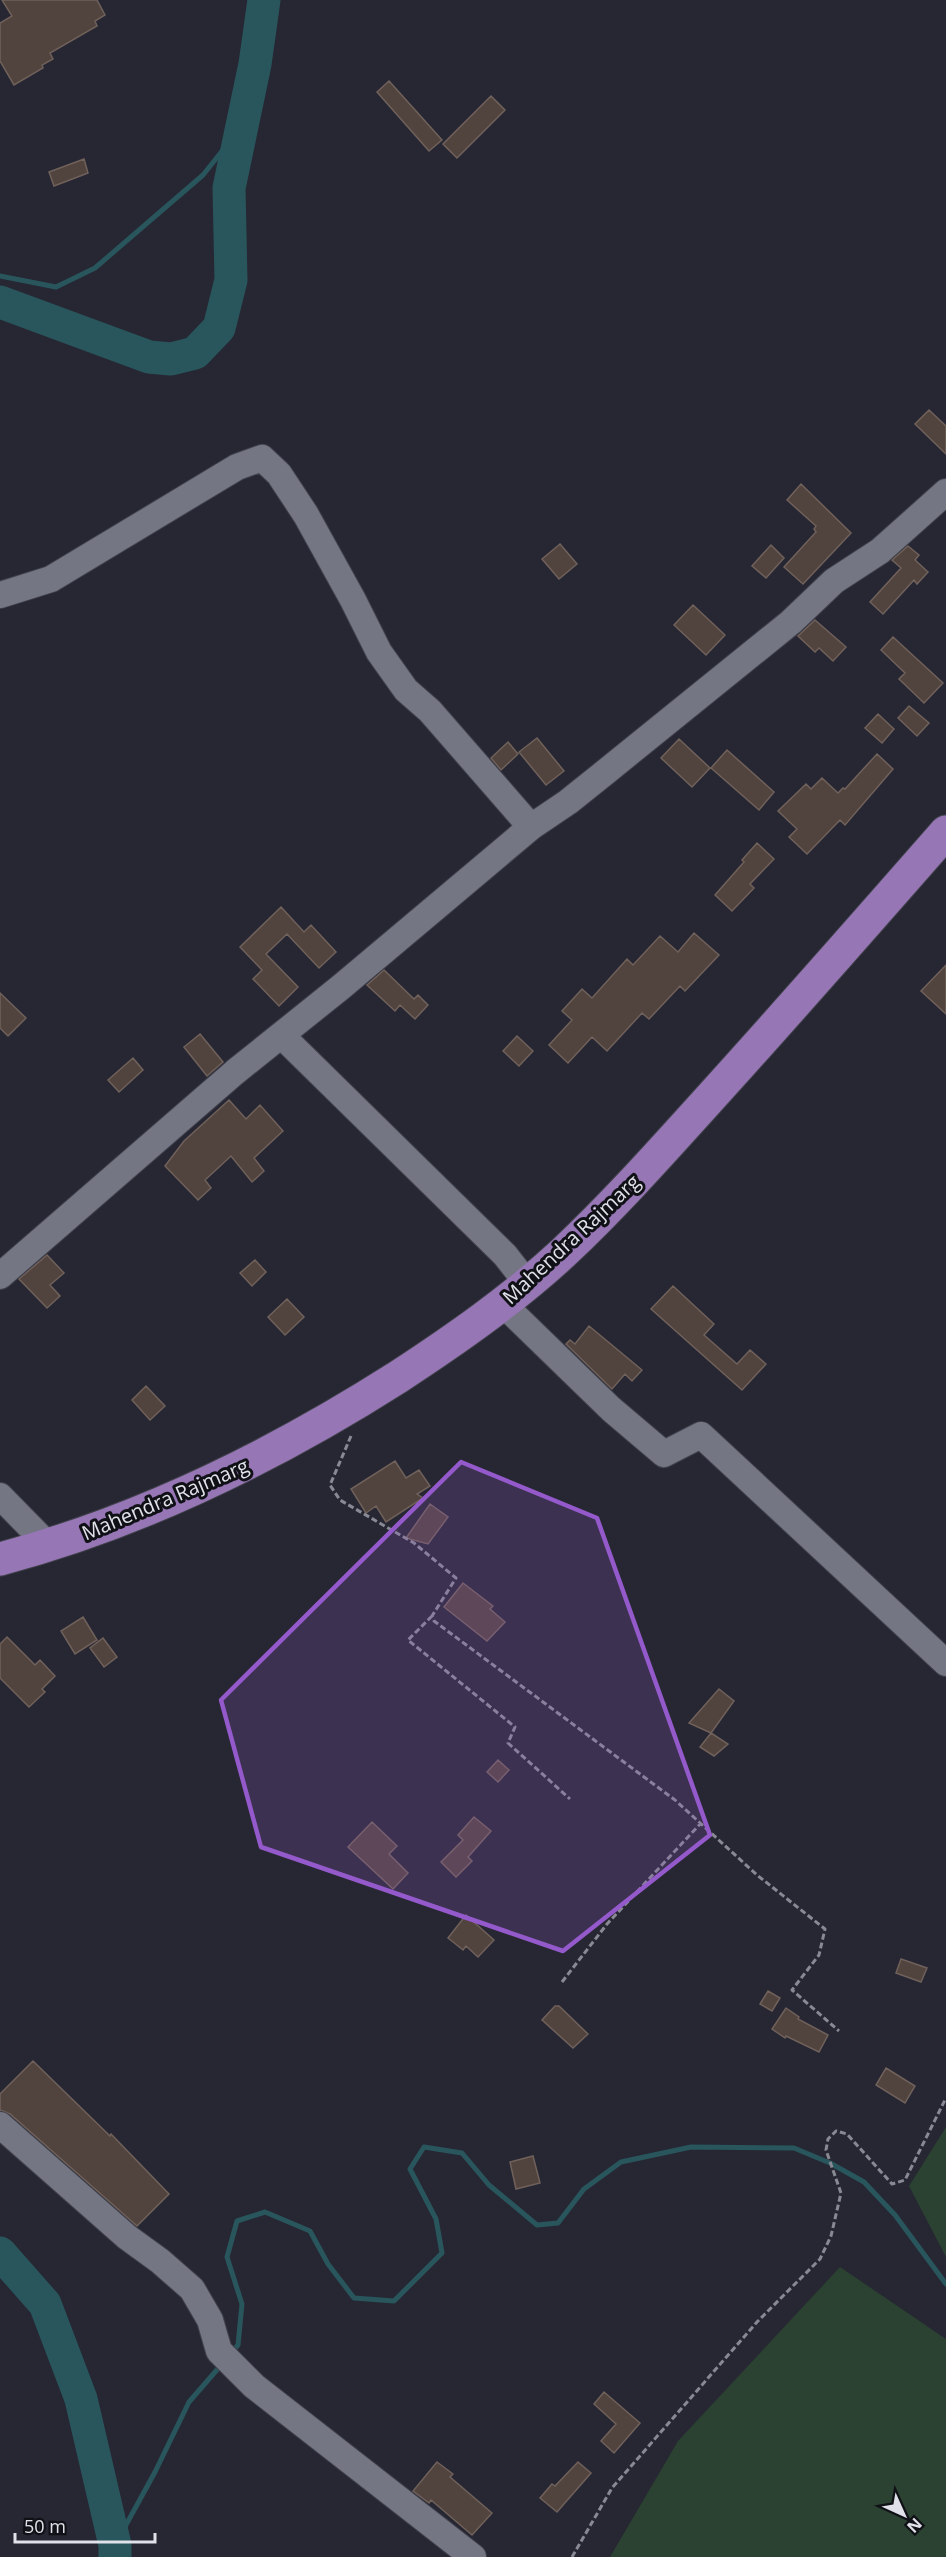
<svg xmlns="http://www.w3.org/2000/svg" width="946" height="2557" viewBox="0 0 946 2557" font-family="'Open Sans',sans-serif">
<rect width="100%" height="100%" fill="#262733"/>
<path fill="#2b4131" d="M946,2127V2257L909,2186Z
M840,2267L946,2339V2557H610L678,2441Z"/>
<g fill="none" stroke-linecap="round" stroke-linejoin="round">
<path stroke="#29565d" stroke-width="5" d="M0,276L56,287L95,268L203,175L242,126
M230,2354L238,2345L242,2304L227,2257L237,2221L265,2212L310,2231L328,2264L354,2298L394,2301L442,2253L436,2219L410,2169L424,2147L462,2153L489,2185L537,2225L558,2223L584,2189L621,2162L691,2147L794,2148L830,2163L864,2182L895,2215L946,2284
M115,2545L155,2472L189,2402L222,2364"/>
<path stroke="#29565d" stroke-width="33" d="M0,302L149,357L171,359L195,353L219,328L231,280L229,188L255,64L264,0
M0,2253L45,2304L81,2399L115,2545V2557"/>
</g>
<path fill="#51433e" stroke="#70615b" stroke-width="1.5" d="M2,0H97L105,15L95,21L97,26L50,53L53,59L42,65L43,68L14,85L0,61V23L12,16Z
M389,81L442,140L429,151L377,92Z
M491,96L505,110L457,158L443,144Z
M84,159L88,173L54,186L49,172Z
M929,410L946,426V454L915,424Z
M801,484L851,533L803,584L784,567L816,532L814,529L816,526L787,500Z
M560,544L577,564L559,579L542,559Z
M771,545L784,558L766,578L752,566Z
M908,546L919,555L915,560L928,572L917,584L914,580L883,614L870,602L901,568L892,560Z
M693,605L725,635L706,655L674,625Z
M815,620L846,647L833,661L819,648L815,652L798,636Z
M893,637L943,683L924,703L899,679L905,673L881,650Z
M909,706L929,723L917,736L898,718Z
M878,714L894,729L882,743L865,728Z
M537,738L564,771L546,785L519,752Z
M679,739L710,768L692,787L661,758Z
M508,742L518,754L501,770L491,758Z
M727,750L774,792L759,810L711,768Z
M877,754L893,769L845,825L840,820L807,854L789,837L797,829L778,811L806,784L811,789L822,778L838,793L843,788L845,789Z
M757,843L774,859L750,884L754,888L732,911L715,895L744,862L742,860Z
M281,907L304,932L311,925L336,952L319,968L287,934L266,954L298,987L279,1006L253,979L262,970L240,947Z
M694,933L719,955L685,991L680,986L649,1019L642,1013L607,1051L592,1037L568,1063L549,1045L572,1020L562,1011L582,989L592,998L627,959L633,965L660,936L678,952Z
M946,965V1014L921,991Z
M384,970L414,999L418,995L428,1005L415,1019L400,1005L395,1011L367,985Z
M0,993L26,1018L8,1036L0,1028Z
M200,1034L223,1062L207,1076L184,1047Z
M517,1036L533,1051L519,1066L503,1051Z
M133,1058L143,1070L119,1092L108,1080Z
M229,1100L246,1119L260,1105L283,1131L254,1158L264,1171L252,1182L231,1156L205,1180L211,1188L198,1200L165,1166L184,1141Z
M47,1255L64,1273L50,1285L60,1296L47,1308L19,1279Z
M255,1260L266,1272L252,1286L240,1273Z
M673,1286L714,1324L704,1335L737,1364L750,1350L766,1364L742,1390L651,1309Z
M287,1299L304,1317L285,1335L268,1317Z
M589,1326L642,1370L632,1381L625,1374L612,1389L566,1344L570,1340L575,1344Z
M146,1386L165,1406L150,1420L132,1400Z
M395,1461L406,1478L419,1470L430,1486L417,1494L423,1498L386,1522L376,1506L366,1513L351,1489Z
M430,1504L448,1517L428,1544L406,1538Z
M463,1583L493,1606L490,1609L505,1622L487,1641L444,1607Z
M83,1617L97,1640L75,1654L61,1631Z
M7,1637L35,1665L40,1660L55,1676L42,1689L45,1692L29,1707L0,1678V1644Z
M103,1638L117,1657L104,1667L90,1648Z
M719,1689L734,1701L711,1733L689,1723Z
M711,1733L728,1744L714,1756L700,1747Z
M498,1760L509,1770L498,1782L487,1772Z
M474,1817L491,1831L468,1857L472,1861L456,1877L441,1862L463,1840L458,1835Z
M372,1822L397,1846L389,1854L408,1873L393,1889L348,1847Z
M466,1915L494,1940L478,1957L466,1946L463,1950L448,1938Z
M901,1959L927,1968L921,1982L896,1973Z
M768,1991L780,1998L772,2011L760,2004Z
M555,2006H559L588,2034L573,2048L542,2020Z
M786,2008L799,2017L798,2019L828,2035L819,2052L786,2036L785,2038L772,2029Z
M33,2061L110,2136L111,2134L169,2194L137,2226L10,2114L0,2110V2094Z
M886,2068L915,2086L905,2103L876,2085Z
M533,2156L540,2183L516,2189L510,2162Z
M604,2392L640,2423L614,2453L601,2441L616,2424L594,2404Z
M437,2462L453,2474L450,2477L492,2513L472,2535L431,2500L429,2503L413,2491Z
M578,2462L591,2473L557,2512L540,2498L552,2484L555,2486Z"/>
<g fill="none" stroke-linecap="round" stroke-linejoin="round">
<g stroke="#41424c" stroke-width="28">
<path id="minor" d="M0,595L51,579L237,467L262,458L279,474L306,515L353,600L379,652L406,690L430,711L531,827
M281,1035L505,1255L527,1283
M0,1276L235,1072L341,987L531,827L568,802L603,774L791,622L834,581L880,551L946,492
M503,1304L611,1409L664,1454L701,1435L946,1663
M0,1496L48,1545
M0,2125L127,2237L160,2261L192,2289L210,2320L219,2351L254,2386L473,2557"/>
</g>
<g stroke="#41424c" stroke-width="35">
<path id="highway" d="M0,1559C143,1521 274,1456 398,1377C456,1339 512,1300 564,1252C616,1203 663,1150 711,1097C790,1010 868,921 946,832"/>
</g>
<path stroke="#888993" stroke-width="3" stroke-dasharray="6 3" stroke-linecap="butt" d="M351,1436L330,1485L340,1500L414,1543L456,1578L432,1616L434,1621L675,1800L757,1875L825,1929L819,1955L792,1990L839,2031
M432,1616L408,1640L515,1727L508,1743L570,1799
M562,1982L607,1924L701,1823
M572,2557L612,2488L757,2322L820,2259L831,2236L841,2193L826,2150L828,2139L836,2131L847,2134L892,2184L905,2180L946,2098"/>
<use href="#minor" stroke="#747683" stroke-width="26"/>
<use href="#highway" stroke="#9776b5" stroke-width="33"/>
</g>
<path fill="#9459ca" fill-opacity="0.2" stroke="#9459ca" stroke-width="4.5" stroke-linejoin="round" d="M461,1462L597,1518L710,1835L563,1951L261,1847L221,1700Z"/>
<g text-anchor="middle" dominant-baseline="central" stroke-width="6" stroke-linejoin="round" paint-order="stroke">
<g font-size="20" fill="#e0e1e9" stroke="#101116">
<text transform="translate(571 1239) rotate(-43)">Mahendra Rajmarg</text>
<text transform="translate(165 1499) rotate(-23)">Mahendra Rajmarg</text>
</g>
</g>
<g transform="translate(904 2515) rotate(135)" stroke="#101116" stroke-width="4.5" paint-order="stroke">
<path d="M0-4.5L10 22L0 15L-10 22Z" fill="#e0e1e9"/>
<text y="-9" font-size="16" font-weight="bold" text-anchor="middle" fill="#e0e1e9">N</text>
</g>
<path d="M15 2533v9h140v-9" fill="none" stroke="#e0e1e9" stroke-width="3"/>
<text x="24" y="2533" font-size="18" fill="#e0e1e9" stroke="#101116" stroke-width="4.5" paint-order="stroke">50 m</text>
</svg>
